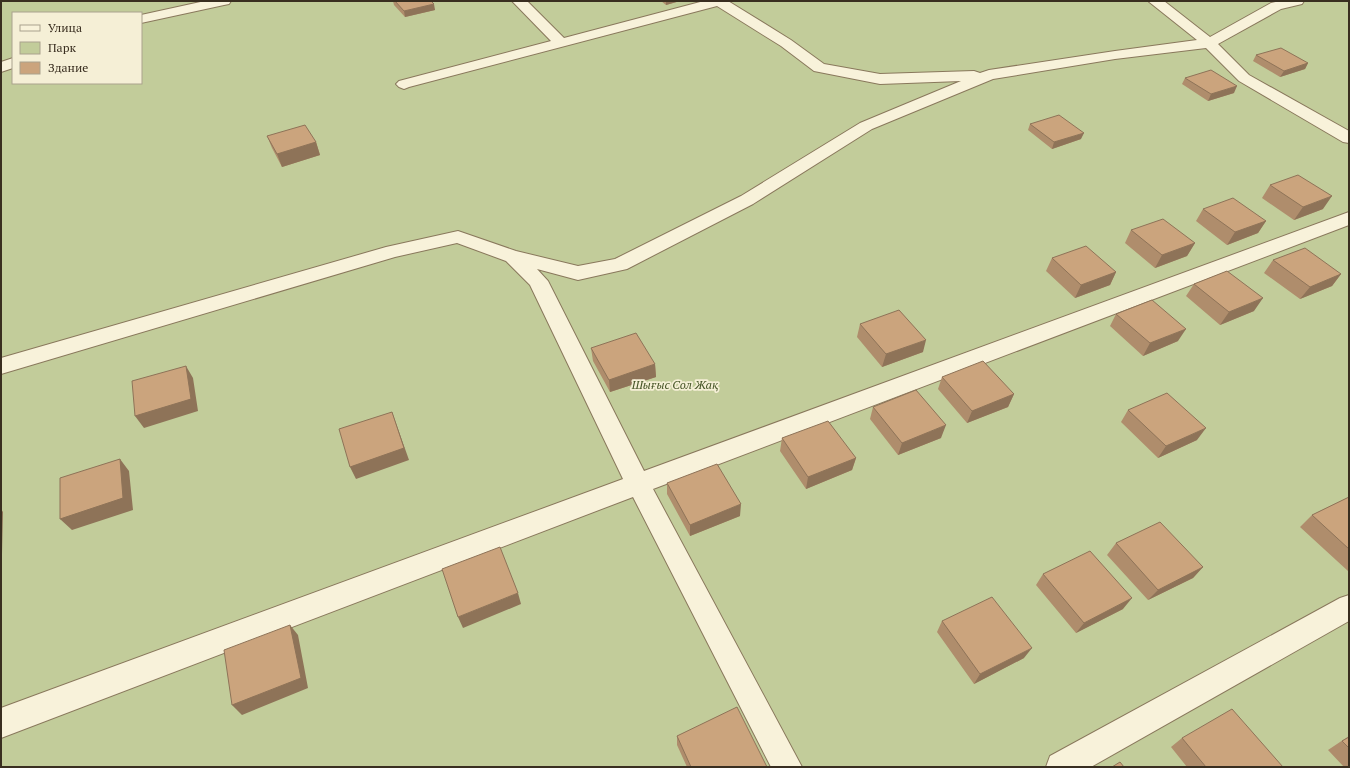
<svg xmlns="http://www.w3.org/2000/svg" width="1350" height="768" viewBox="0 0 1350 768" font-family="'PT Serif',serif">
<rect width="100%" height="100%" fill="#eee5c6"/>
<path fill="#c2cc9a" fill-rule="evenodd" d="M1,1H1349V767H1ZM13,13H141V83H13Z"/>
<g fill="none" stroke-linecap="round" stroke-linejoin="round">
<g stroke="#89785c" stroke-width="2">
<path id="minor" d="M205,1H231L229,4L224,5L141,23V15Z
M512,1H527L564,38L704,1H728L791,40L824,64L880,74L974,71L980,73L989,70L1115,51L1197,40L1148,1H1164L1210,37L1271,3L1280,1H1304L1302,4L1281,9L1218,44L1249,75L1349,131V143L1343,142L1239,81L1206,48L1115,59L993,79L872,129L753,204L627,269L578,280L537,269L548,281L644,471L1349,212V225L653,489L802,767H771L633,497L1,738V708L623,479L530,285L506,261L457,243L395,257L1,374V358L386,247L458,231L516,251L578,266L615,259L741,196L860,123L961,81L880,84L814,71L781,46L717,6L409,87L404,89L399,87L396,84L399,81L551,41Z
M13,58V68L1,72V62Z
M1349,595V621L1091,767H1046L1050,756L1340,598Z"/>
</g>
<use href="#minor" fill="#f8f2da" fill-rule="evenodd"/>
</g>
<path fill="#af8d6c" d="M393,1H431L435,10L405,17L394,5Z
M661,1H680L666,5Z
M1256,55L1308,63L1305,69L1280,77L1253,61Z
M1185,78L1234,93L1208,101L1182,84Z
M1030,124L1081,139L1052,149L1028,130Z
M267,136L316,142L320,155L282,167L272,148Z
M1270,185L1323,209L1294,220L1262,198Z
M1203,209L1266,221L1258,233L1227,245L1196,221Z
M1131,230L1195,243L1187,256L1155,268L1125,243Z
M1052,258L1116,272L1110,285L1075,298L1046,271Z
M1273,260L1341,274L1332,286L1300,299L1264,273Z
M1194,284L1254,311L1220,325L1186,296Z
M1116,314L1178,341L1143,356L1110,326Z
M860,324L923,352L882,367L857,337Z
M591,348L655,364L656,377L610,392L593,361Z
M942,377L1014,394L1008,407L967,423L938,389Z
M873,407L941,438L898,455L870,419Z
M1128,410L1197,440L1158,458L1121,422Z
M782,438L856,458L852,470L806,489L780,451Z
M667,483L740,516L690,536L667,494Z
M1349,497V570L1348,571L1300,527L1312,515Z
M1116,543L1203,567L1193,578L1148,600L1107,555Z
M1043,574L1123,609L1076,633L1036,585Z
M942,621L1024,658L974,684L937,632Z
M677,736L767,767H687L677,745Z
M1349,736V767H1344L1328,750Z
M1182,738L1283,767H1187L1171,747Z"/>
<path fill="#8e7358" d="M666,1H680L666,5Z
M434,4L435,10L405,17L404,11Z
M1308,63L1305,69L1280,77L1284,71Z
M1237,86L1234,93L1208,101L1211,94Z
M1084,133L1081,139L1052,149L1054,142Z
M316,142L320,155L282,167L277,154Z
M1332,196L1323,209L1294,220L1303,207Z
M1266,221L1258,233L1227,245L1235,232Z
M1195,243L1187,256L1155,268L1162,255Z
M1116,272L1110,285L1075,298L1081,285Z
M1341,274L1332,286L1300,299L1310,287Z
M1263,298L1254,311L1220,325L1229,312Z
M1186,329L1178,341L1143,356L1150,343Z
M926,340L923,352L882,367L886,354Z
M655,364L656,377L610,392L609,380Z
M186,366L193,378L198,411L144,428L135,416Z
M1014,394L1008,407L967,423L972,411Z
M392,412L409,460L356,479L350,467Z
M946,425L941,438L898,455L902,443Z
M1206,428L1197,440L1158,458L1166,446Z
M856,458L852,470L806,489L808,477Z
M120,459L129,471L133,510L72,530L60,519Z
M741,504L740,516L690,536V525Z
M1,509L3,512L2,554L1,555Z
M1203,567L1193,578L1148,600L1158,590Z
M518,593L521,604L463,628L458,617Z
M1132,598L1123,609L1076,633L1084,623Z
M290,625L298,635L308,688L242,715L232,705Z
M1032,648L1024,658L974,684L980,674Z"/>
<path fill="#cba47d" stroke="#8e7358" d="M395,1H431L434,4L404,11Z
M1281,48L1308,63L1284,71L1256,55Z
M1211,70L1237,86L1211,94L1185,78Z
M1059,115L1084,133L1054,142L1030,124Z
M305,125L316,142L277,154L267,136Z
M1298,175L1332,196L1303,207L1270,185Z
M1233,198L1266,221L1235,232L1203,209Z
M1163,219L1195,243L1162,255L1131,230Z
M1086,246L1116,272L1081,285L1052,258Z
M1305,248L1341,274L1310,287L1273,260Z
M1227,271L1263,298L1229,312L1194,284Z
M1152,300L1186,329L1150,343L1116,314Z
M899,310L926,340L886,354L860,324Z
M636,333L655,364L609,380L591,348Z
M983,361L1014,394L972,411L942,377Z
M186,366L191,399L135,416L132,381Z
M916,390L946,425L902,443L873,407Z
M1167,393L1206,428L1166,446L1128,410Z
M392,412L404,448L350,467L339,429Z
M828,421L856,458L808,477L782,438Z
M120,459L123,498L60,519V478Z
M717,464L741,504L690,525L667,483Z
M1349,497V549L1312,515Z
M1160,522L1203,567L1158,590L1116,543Z
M500,547L518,593L458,617L442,569Z
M1090,551L1132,598L1084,623L1043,574Z
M992,597L1032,648L980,674L942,621Z
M290,625L301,678L232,705L224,650Z
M737,707L767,767H691L677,736Z
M1232,709L1283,767H1206L1182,738Z
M1349,737V748L1342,741Z
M1120,762L1124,767H1112Z"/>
<g text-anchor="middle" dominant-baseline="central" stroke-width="3.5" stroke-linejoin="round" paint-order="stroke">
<g font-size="12" font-style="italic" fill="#465527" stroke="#f5efd6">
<text x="675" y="384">Шығыс Сол Жақ</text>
</g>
</g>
<rect width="1350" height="768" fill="none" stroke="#392e20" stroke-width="4"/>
<rect x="12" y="12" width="130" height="72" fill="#f5efd6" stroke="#aaa28d"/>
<rect x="20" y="25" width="20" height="6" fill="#f8f2da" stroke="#aaa28d"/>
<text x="48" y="32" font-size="12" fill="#392e20">Улица</text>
<rect x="20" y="42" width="20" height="12" fill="#c2cc9a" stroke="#aaa28d"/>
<text x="48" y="52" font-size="12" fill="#392e20">Парк</text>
<rect x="20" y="62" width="20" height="12" fill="#cba47d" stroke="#aaa28d"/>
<text x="48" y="72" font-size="12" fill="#392e20">Здание</text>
</svg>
